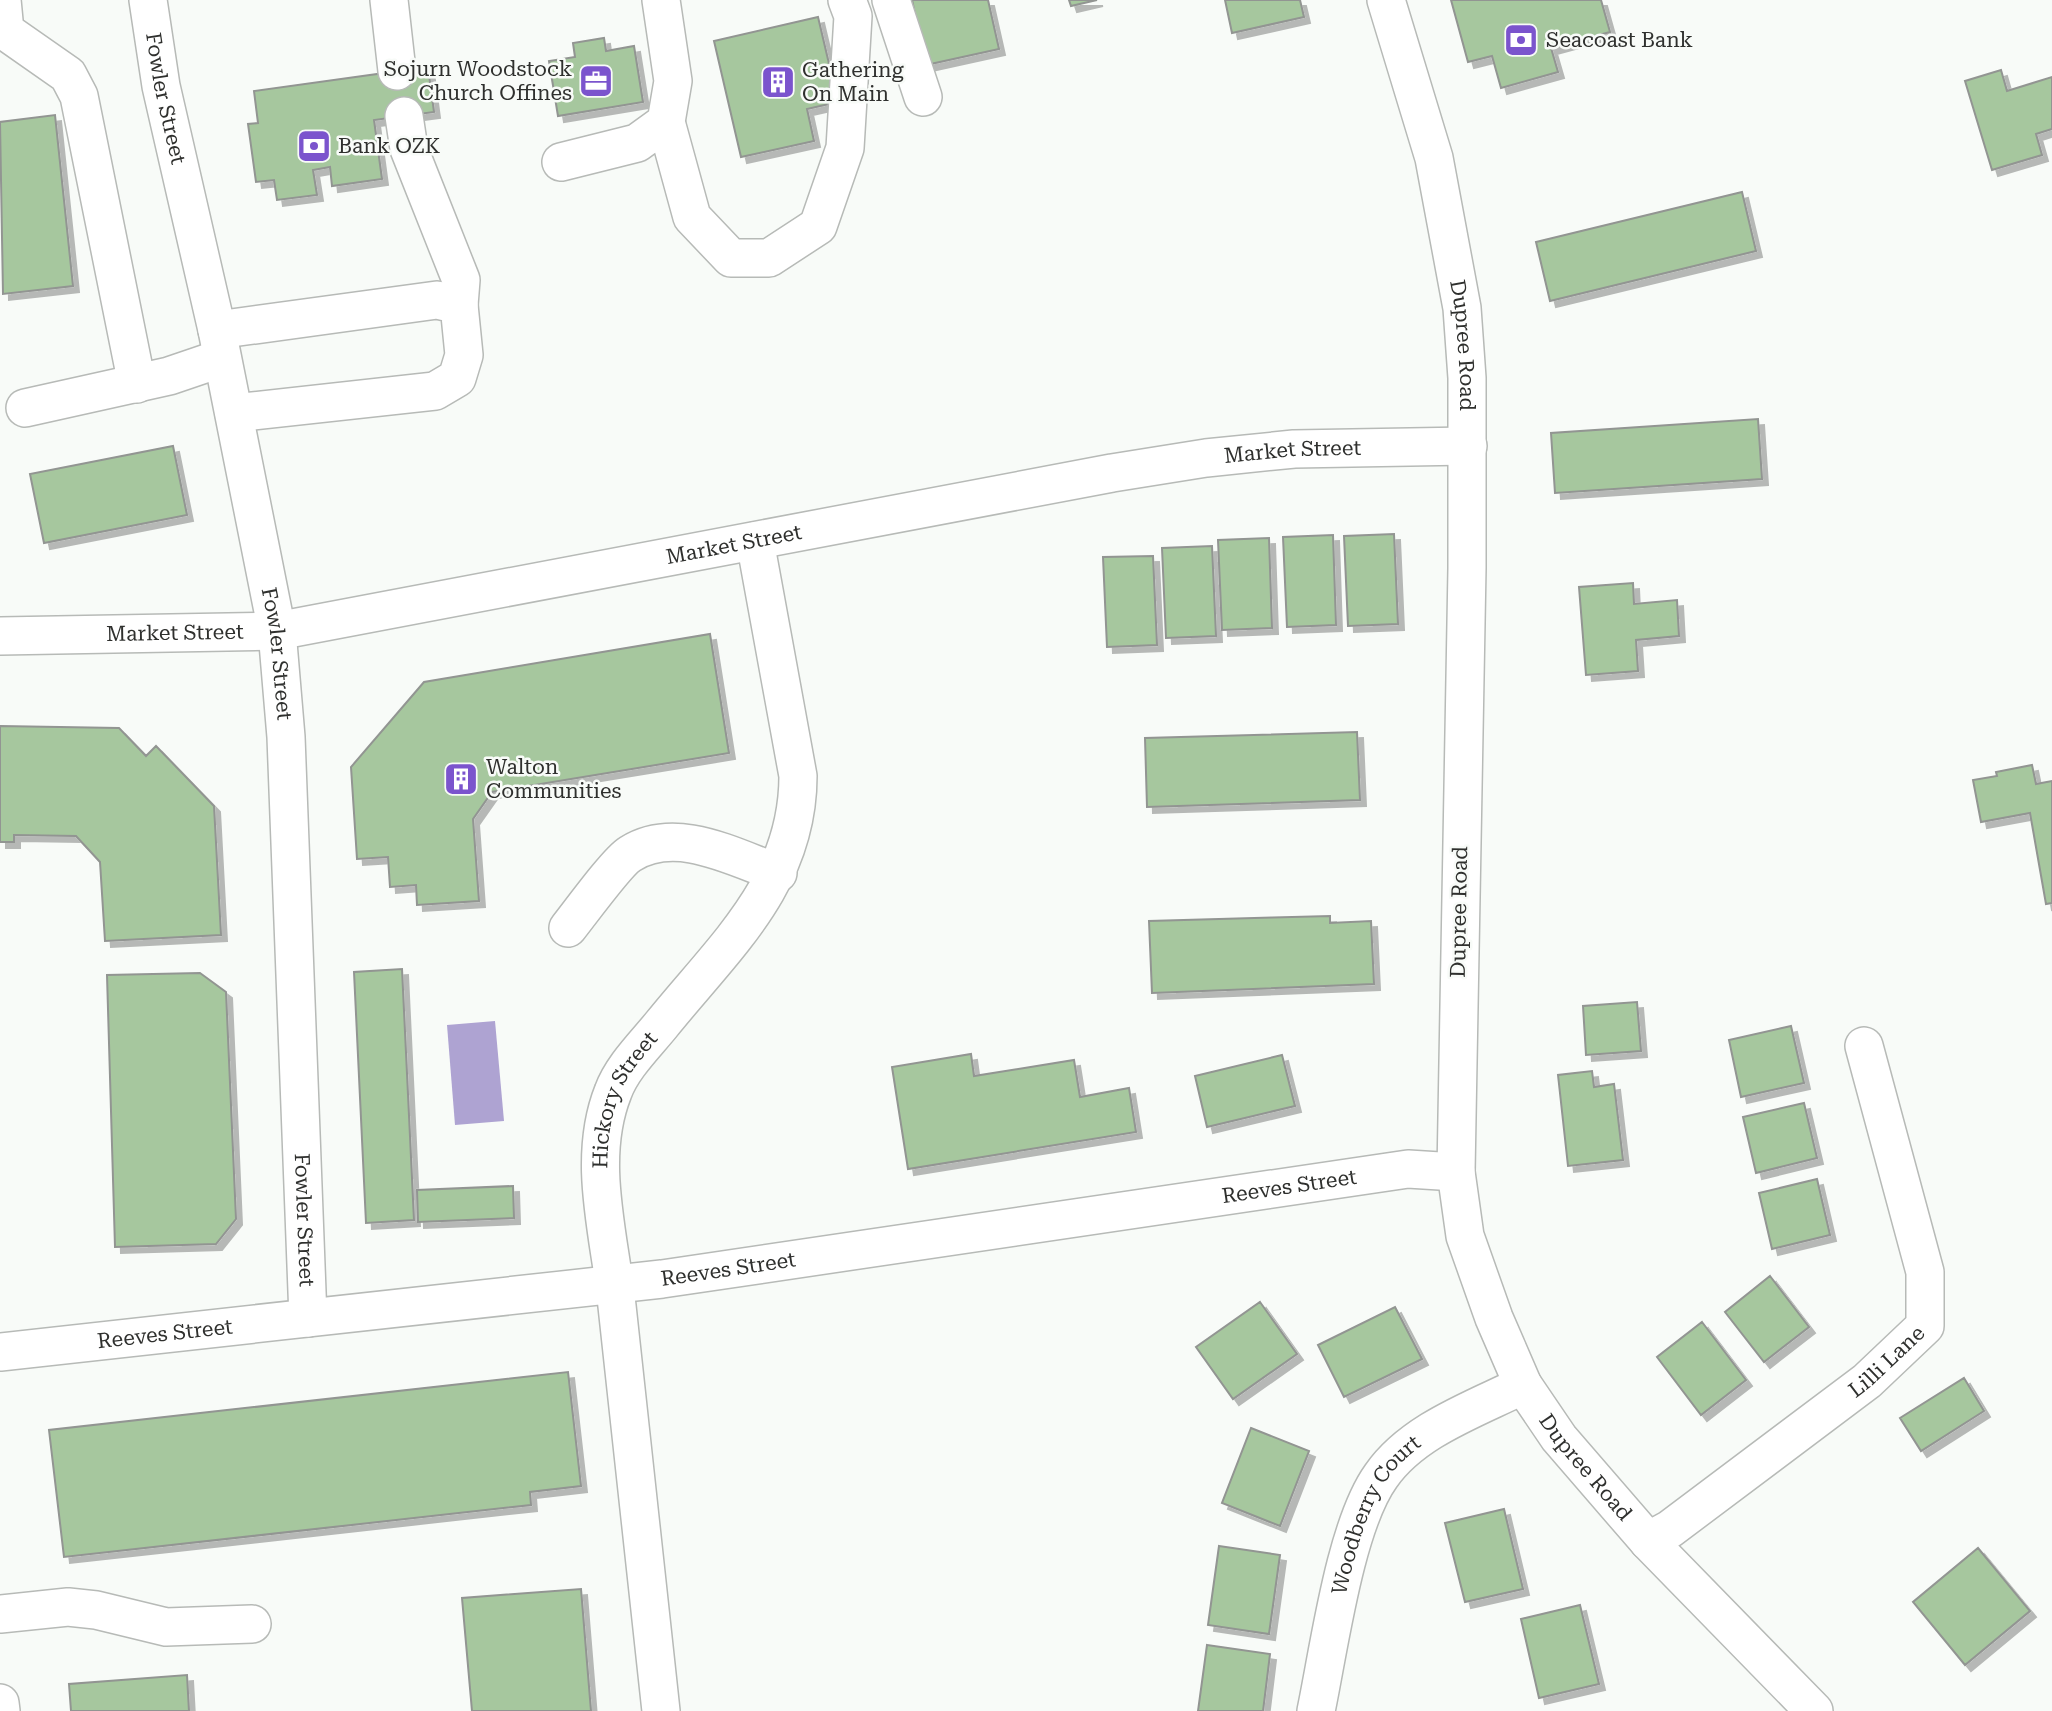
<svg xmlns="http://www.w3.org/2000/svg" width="2052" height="1711" viewBox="0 0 2052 1711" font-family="'Roboto Serif',serif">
<defs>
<filter id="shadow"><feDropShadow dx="6" dy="6" stdDeviation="0" flood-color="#0004"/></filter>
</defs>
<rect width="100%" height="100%" fill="#f8fbf8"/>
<path fill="#aea3d2" d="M495,1021L504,1121L455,1125L447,1025Z"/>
<path fill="#a6c79e" stroke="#929592" stroke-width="2" filter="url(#shadow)" d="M912,0H988L999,49L926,65Z
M1069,0H1097L1071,6Z
M1225,0H1300L1304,17L1232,33Z
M1451,0H1601L1610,32L1551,48L1558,72L1501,88L1492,56L1468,62Z
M818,17L838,102L807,109L814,141L741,157L714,41Z
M604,38L606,51L634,46L643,102L558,116L549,61L575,57L573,43Z
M428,67L434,112L374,120L382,179L332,186L330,167L313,170L317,195L277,200L274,180L256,182L248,124L258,123L254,91Z
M2001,70L2007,91L2052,77V129L2036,134L2042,155L1992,170L1965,81Z
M55,115L73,286L3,294L0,122Z
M1742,192L1756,251L1550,301L1536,242Z
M1758,419L1762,479L1555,493L1551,433Z
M173,446L187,515L44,543L30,474Z
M1394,534L1398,624L1348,626L1344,536Z
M1333,535L1336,625L1287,627L1283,537Z
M1269,538L1272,628L1222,630L1218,540Z
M1212,546L1216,636L1166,638L1162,548Z
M1153,556L1157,645L1107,647L1103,557Z
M1633,583L1634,604L1677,600L1679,636L1636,640L1638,671L1586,675L1579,587Z
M710,634L729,753L492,792L473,819L479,901L417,905L416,885L390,887L388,857L357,859L351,767L424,682Z
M0,726L119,728L146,756L156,746L214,806L221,935L105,941L100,862L76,836L14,835V842H0Z
M1357,732L1360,800L1147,807L1145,738Z
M2032,765L2036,784L2052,781V903L2046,904L2030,813L1981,822L1973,780L1997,776L1996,772Z
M1330,916V923L1371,921L1374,984L1152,993L1149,921Z
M402,969L414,1220L366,1223L354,972Z
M200,973L226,992L236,1219L216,1244L115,1247L107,975Z
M1637,1002L1641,1051L1586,1055L1583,1006Z
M1791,1026L1804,1083L1741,1097L1729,1040Z
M971,1054L974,1076L1074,1060L1080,1097L1129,1088L1136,1132L908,1169L892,1067Z
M1282,1055L1295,1106L1207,1127L1195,1076Z
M1592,1071L1594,1087L1614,1084L1623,1160L1568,1166L1558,1075Z
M1804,1103L1817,1158L1756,1173L1743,1117Z
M1817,1179L1830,1235L1772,1249L1759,1193Z
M513,1186L514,1218L418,1222L417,1190Z
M1770,1276L1809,1327L1764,1362L1725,1312Z
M1260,1302L1297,1354L1233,1399L1196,1347Z
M1395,1307L1422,1359L1344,1397L1318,1345Z
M1702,1322L1746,1380L1701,1415L1657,1357Z
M568,1372L581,1486L530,1492L531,1505L64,1557L49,1430Z
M1964,1378L1984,1411L1921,1451L1900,1418Z
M1251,1428L1309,1451L1280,1526L1222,1503Z
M1504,1509L1523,1589L1465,1602L1445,1523Z
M1219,1546L1280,1555L1269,1634L1208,1625Z
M1978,1548L2030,1611L1965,1665L1913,1602Z
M581,1589L591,1711H472L462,1598Z
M1580,1605L1599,1684L1539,1698L1521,1619Z
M1207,1645L1270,1654L1263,1711H1198Z
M187,1675L189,1711H71L69,1684Z"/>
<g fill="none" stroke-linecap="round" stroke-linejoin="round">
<g stroke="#b7bab7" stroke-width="40">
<g id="minor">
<path d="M2,0L5,31L68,75L79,96L137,384"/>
<path id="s1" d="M148,0L161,86L217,330L277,631L286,737L308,1318"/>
<path d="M389,0L397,71"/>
<path d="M891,0L923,97"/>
<path id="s2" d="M1386,0L1434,158L1462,308L1467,378V568L1456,1172L1465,1236L1494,1318L1523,1385L1559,1438L1648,1541L1814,1711"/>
<path d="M404,116L409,149L461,280L459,305"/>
<path d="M666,122L692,217L731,258H769L818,226L845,148L853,16L847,0"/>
<path d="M561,162L637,143L666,122L673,81L661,0"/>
<path d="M217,330L437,300L459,305L464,355L457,378L435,391L234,413"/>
<path d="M25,408L169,376L222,358"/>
<path id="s3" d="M0,636L277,631L1112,473L1206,458L1294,449L1468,446"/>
<path d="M568,928C580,913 617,862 630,854C676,825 733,857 778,873"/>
<path id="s4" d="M0,1352L662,1279L1408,1169L1456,1172"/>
<path id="s5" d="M1648,1541L1670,1529L1867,1381L1925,1326V1272L1864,1046"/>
<path d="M0,1614L68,1607L96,1610L166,1627L252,1624"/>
<path d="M0,1703L1,1711"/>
<path id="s6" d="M661,1711C646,1576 631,1441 617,1306C610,1237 586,1160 613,1092C622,1067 645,1045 662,1024C725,946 798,883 798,776L755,541"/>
<path id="s7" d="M1316,1711C1329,1649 1345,1526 1381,1476C1413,1430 1475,1409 1523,1385"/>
</g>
</g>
<use href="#minor" stroke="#fff" stroke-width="37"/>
</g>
<defs>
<g id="bank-square" transform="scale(1.75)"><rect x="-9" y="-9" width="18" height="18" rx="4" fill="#7b54cd" stroke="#f8fbf8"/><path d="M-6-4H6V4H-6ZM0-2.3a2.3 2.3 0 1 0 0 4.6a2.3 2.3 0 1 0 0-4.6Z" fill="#fff"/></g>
<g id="office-square" transform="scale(1.75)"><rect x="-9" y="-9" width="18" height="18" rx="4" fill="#7b54cd" stroke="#f8fbf8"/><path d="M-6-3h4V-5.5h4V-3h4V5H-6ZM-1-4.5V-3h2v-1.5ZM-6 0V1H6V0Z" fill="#fff"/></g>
<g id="building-square" transform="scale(1.75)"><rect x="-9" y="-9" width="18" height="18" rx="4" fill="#7b54cd" stroke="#f8fbf8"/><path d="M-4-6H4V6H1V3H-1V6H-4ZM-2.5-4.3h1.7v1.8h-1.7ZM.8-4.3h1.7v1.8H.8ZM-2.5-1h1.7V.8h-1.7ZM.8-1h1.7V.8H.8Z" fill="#fff"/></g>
</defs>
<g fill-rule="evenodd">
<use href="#bank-square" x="1521" y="40"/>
<use href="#office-square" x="596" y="81"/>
<use href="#building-square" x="778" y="82"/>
<use href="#bank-square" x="314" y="146"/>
<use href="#building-square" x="461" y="779"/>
</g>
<g text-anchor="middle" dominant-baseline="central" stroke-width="5" stroke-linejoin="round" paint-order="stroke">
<g font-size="21" fill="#2f302e" stroke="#f8fbf8" text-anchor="start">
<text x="1546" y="40">Seacoast Bank</text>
<text x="572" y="69" text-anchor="end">Sojurn Woodstock<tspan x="572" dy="24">Church Offines</tspan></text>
<text x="802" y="70">Gathering<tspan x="802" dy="24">On Main</tspan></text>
<text x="338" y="146">Bank OZK</text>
<text x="486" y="767">Walton<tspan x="486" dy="24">Communities</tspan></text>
</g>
<g font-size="21" fill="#2f302e" stroke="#f8fbf8">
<text stroke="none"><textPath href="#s1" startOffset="100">Fowler Street</textPath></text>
<text stroke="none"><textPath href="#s2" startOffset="355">Dupree Road</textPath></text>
<text stroke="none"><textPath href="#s3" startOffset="1309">Market Street</textPath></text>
<text stroke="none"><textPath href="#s3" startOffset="742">Market Street</textPath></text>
<text stroke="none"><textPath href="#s3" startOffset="175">Market Street</textPath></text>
<text stroke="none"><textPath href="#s1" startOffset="667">Fowler Street</textPath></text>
<text transform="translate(1459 912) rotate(-89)">Dupree Road</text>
<text stroke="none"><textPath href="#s6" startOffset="620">Hickory Street</textPath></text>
<text stroke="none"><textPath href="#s4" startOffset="1300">Reeves Street</textPath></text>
<text stroke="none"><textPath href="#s1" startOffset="1234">Fowler Street</textPath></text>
<text stroke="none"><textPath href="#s4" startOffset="733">Reeves Street</textPath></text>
<text stroke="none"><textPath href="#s4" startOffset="166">Reeves Street</textPath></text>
<text stroke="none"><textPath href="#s5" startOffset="299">Lilli Lane</textPath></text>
<text stroke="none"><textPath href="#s2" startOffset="1510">Dupree Road</textPath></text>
<text stroke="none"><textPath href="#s7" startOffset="208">Woodberry Court</textPath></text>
</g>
</g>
</svg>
